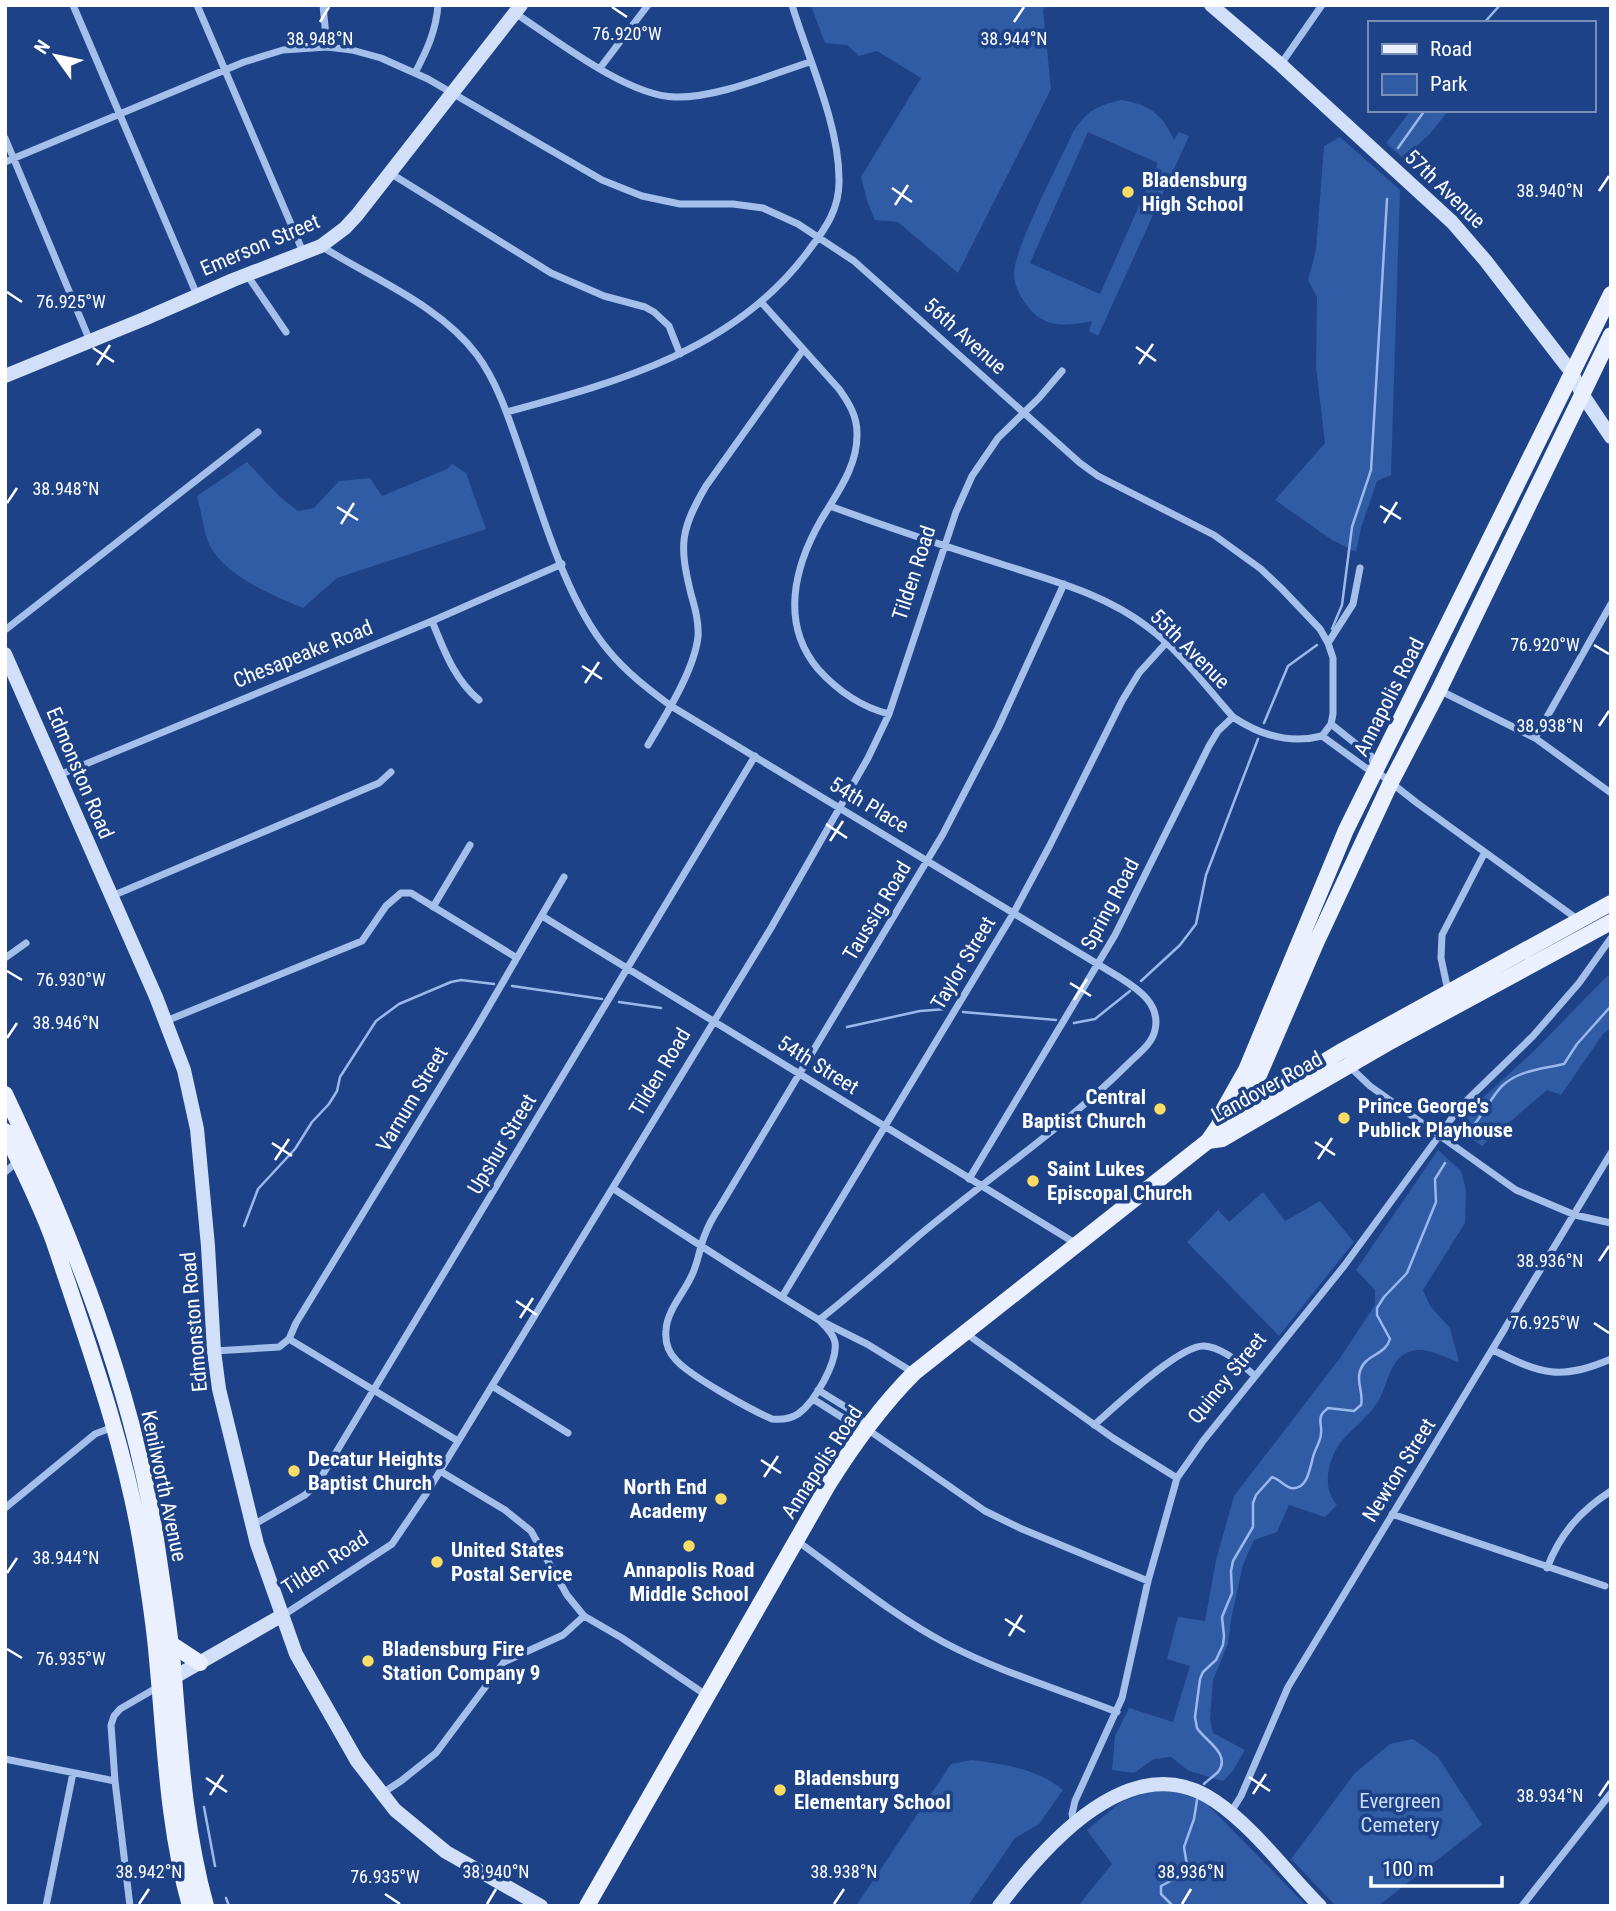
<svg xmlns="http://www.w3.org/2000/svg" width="1616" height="1911" viewBox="0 0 1616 1911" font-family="'Roboto Condensed',sans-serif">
<rect width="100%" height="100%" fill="#1d4287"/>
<path fill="#305ba5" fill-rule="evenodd" d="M1046,5L1043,10L1051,89L958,273L898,222L875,220L867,201L861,177L921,78L877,51L859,56L847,45L825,43L811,6Z
M1121,100C1148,104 1163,114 1174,140L1179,132L1189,136L1098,336L1089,331L1092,321C1070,326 1045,329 1029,308C1021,298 1015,288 1014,275C1012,253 1062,157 1073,132C1088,110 1096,106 1121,100ZM1088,132L1158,163L1100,294L1030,263Z
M1411,110H1449L1429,135L1403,158L1386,143Z
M1340,137L1400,190L1391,475L1377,481L1361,528L1356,552L1332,540L1275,500L1325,443L1316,367L1317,297L1308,280L1316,250L1324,146Z
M247,462L280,497L298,511L314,508L339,481L370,478L382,496L447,469L452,464L466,473L486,529L337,578L303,608C271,595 220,574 207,539C203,526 201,510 197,496Z
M1611,972V1028L1603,1034L1561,1095L1547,1090L1482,1146L1456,1128L1464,1115L1534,1051Z
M1438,1150L1461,1171L1466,1190L1465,1223L1423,1290L1430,1306L1450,1328L1459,1362C1441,1357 1422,1342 1403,1355C1387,1366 1387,1391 1375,1406C1366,1419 1352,1429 1342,1441C1328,1458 1321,1488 1337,1505L1325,1517L1289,1505L1277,1532L1254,1540L1243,1565L1231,1619L1228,1644L1213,1680L1210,1719L1213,1733L1245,1750L1232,1772L1223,1781L1189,1771L1171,1757L1154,1759L1134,1773L1112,1770L1115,1736L1129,1708L1173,1722L1190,1666L1167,1659L1178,1617L1205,1621L1216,1560L1234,1496L1340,1358L1375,1305V1290L1356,1270Z
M1263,1192L1285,1221L1320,1201L1354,1242L1279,1336L1187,1242L1218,1210L1229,1222Z
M1413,1739L1438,1757L1482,1825L1378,1906H1336L1291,1859L1355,1773L1390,1744Z
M971,1760C1004,1764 1036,1768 1063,1790L1039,1824L1015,1838L968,1906H856L951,1764Z
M1150,1791H1173L1204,1801L1307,1906H1078L1112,1864L1087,1830L1121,1802Z"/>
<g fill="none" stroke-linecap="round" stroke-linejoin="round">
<path stroke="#99b9ed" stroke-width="2.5" d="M1484,23L1500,5
M1398,148L1425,110
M1332,629L1342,605L1352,527L1371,470L1387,199
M1264,723L1288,666L1317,645
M1141,981L1180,945L1196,924L1206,875L1258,739
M512,986L602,999
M619,1002L661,1008
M963,1012L1056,1020
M1074,1023L1095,1019L1130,991
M847,1027L920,1011L946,1009
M1469,1131C1482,1117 1491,1097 1502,1086C1519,1070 1542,1069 1564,1064L1577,1044L1611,1006
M244,1226L258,1189L295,1149L312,1122L329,1104L337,1091L340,1077L376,1021L399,1004L451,982L461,980L494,984
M1204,1784C1208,1780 1214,1776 1218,1772C1232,1754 1204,1740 1197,1728L1195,1717L1200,1679L1203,1672L1216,1660L1223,1645L1224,1636L1222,1617L1232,1593L1231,1571L1233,1561L1253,1527V1503L1256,1495L1272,1477C1279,1479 1284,1486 1291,1488C1309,1491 1310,1464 1314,1454C1316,1447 1321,1441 1321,1433C1322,1427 1319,1422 1321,1416C1322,1413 1325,1411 1328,1408L1354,1411L1361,1405C1364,1394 1356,1382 1360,1371C1365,1354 1385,1356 1390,1339L1377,1315V1308L1384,1297L1407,1273L1436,1202L1435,1179L1445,1163
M204,1807L215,1866
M226,1898L229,1906
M1173,1906L1161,1894V1886L1188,1872L1184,1847L1194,1819L1197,1800"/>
<path stroke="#a5bfeb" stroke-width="7" d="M73,5L197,295
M197,5L303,252
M323,5L327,47
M515,13C556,40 627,96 675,97C718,98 769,75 810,62
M1281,64L1322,5
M600,68L648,5
M415,73C427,50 436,31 438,5
M5,138L90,341
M5,162L244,62L283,50L327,47L352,50L381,58L428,79L602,180L642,196L680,204H733L763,208L798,224L854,261L1080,463L1098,476L1214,535L1261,569L1282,589L1320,629L1328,643L1333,658V714L1331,724L1322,736
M390,173L551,273L604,296L645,307L654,312L669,326L680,354
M321,246C373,279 440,305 477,355C500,386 511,426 524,462C544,520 568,603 608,650C626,672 648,689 671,706L1119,977C1138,989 1161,1004 1155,1030C1152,1044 1139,1053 1129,1063C1064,1128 986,1179 916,1238C884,1266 852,1294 819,1320L867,1344L914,1373
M247,275L286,332
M762,303L839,389C849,403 857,416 857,433C858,466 837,493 821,520C794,567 780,624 818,669C837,690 861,707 889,714
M507,412C619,382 737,349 809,250C826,228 840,208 839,179C839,124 808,58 792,5
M830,506C884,526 938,544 992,561C1046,579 1103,592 1149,628C1181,652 1206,687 1233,717C1261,736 1290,744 1322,736L1366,768L1375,770L1417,803L1580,921
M432,621C444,650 454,679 479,700
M5,630L258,432
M1328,643L1353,604L1360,568
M1439,690L1535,738L1611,793
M1331,724L1371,756L1374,766
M1535,738L1611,604
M648,745C665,716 694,671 698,637C699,622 695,608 691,594C679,545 680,530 706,486L803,350
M59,775L432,621L562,564
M112,896L379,783L391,772
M433,907L470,845
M542,916L1075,1243
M5,958L26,943
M1448,991L1441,958L1442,935L1485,852
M166,1021L362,941L386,906L401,893H411L517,958
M1348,1065L1370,1086L1516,1190L1575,1215L1611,1223
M5,1172L18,1161
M969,1179L1115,935L1209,746L1218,731L1233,717
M614,1189C682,1234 750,1278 819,1320C825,1326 833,1333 835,1342C838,1362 814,1403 798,1414C790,1419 781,1420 772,1419C751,1410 690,1376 676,1360C668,1352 665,1341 666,1330C667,1311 683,1294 691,1277C698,1264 699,1250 704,1237C708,1226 713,1217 719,1208L943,834L998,728L1064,584
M782,1297L1013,914L1050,845L1122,701L1139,673L1166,643
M964,1332L1113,1438L1177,1478
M289,1339L458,1441
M1493,1350C1541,1374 1560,1381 1611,1359
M214,1351L279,1347L289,1339L296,1323L478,1025L564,877
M492,1386L568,1433
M818,1390L857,1414L866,1428
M813,1399L851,1423L867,1429L985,1511L1022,1529L1148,1581
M1094,1425C1115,1407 1179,1345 1204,1346C1222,1347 1242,1364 1255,1376
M440,1471L505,1510L531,1531L567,1595L584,1616L622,1638L706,1695
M5,1508L95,1434L113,1427
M1392,1514L1605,1586
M253,1525L305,1495L317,1484L755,756
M796,1540C844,1575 894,1616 947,1644C1000,1672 1061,1690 1117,1712
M1547,1568C1560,1534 1580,1511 1611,1491
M282,1616L392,1544L426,1494L771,928L868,758L889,714L956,512L972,476L998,438L1039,398L1062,371
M5,1759L115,1781
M381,1794L401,1781L436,1753L504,1662L563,1635L584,1616
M1231,1812L1241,1796L1288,1687L1611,1153
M1074,1823L1072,1814L1075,1801L1122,1698L1148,1581L1177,1478L1203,1441L1344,1266L1460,1107L1533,1036L1579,983L1611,938
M46,1906L73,1773
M130,1906L115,1781L111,1725L114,1716L120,1709L158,1687
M1522,1906L1611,1793"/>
<path stroke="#d1dff8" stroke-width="14" d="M1211,5L1281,65L1452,222L1485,260L1572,373L1582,394L1611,437
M5,376L144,319L233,280L321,246L345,228L357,215L521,5
M5,654L156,997L184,1070L197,1129L208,1246L214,1351L219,1389L257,1544L296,1654L357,1761L395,1810L446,1852L541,1906
M166,1682L281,1616
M999,1906C1045,1845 1132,1744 1215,1801C1255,1828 1286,1872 1320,1906"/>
<path stroke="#eaf0fe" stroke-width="16" d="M5,1094C72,1236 131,1383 156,1539C162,1581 169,1623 173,1665C180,1746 184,1827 206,1906
M1219,1125L1224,1109L1246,1070L1346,830L1611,294
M1238,1129L1243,1112L1316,943L1391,782L1439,690L1611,335
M5,1131C22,1170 43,1208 56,1248C89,1347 125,1445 142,1549C148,1585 154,1622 157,1659C165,1742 167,1825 190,1906
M1208,1141L1222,1139L1386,1044L1611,922
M171,1644L200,1663
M587,1906L828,1485C853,1445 881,1406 914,1373L1208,1141L1219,1125L1340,1052L1611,903"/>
</g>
<path fill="none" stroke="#fff" stroke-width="2.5" d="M612,7L627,17M320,22L329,7M1014,22L1024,7M892,188L912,202M1599,191L1609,176M895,205L908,185M7,292L22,302M1136,347L1156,361M93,348L114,362M1139,364L1153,344M97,365L110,345M7,503L17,488M1380,506L1401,519M337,507L358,520M1384,523L1397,502M341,524L354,503M1594,645L1609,654M582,666L602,679M585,683L599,662M1599,726L1609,711M826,824L847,838M830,841L843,821M7,971L22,980M1070,983L1091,996M1074,1000L1087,979M7,1038L17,1023M1315,1142L1335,1155M272,1143L292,1156M1318,1159L1332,1138M275,1160L289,1139M1599,1261L1609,1246M516,1301L537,1315M520,1318L533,1298M1594,1323L1609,1333M761,1460L781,1473M764,1477L778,1456M7,1573L17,1558M1005,1619L1025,1632M1009,1636L1022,1615M7,1649L22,1658M1249,1777L1270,1791M206,1778L227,1792M1253,1794L1266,1774M210,1795L223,1775M1599,1796L1609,1781M385,1894L400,1904M139,1904L149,1889M487,1904L496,1889M834,1904L844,1889M1182,1904L1191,1889"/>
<g fill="#fbdc64" stroke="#1d4287" stroke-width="2.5">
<circle cx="1128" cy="192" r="7"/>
<circle cx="1160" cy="1109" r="7"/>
<circle cx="1344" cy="1118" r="7"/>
<circle cx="1033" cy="1181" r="7"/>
<circle cx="294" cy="1471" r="7"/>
<circle cx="721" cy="1499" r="7"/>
<circle cx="689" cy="1546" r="7"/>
<circle cx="437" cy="1562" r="7"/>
<circle cx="368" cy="1661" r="7"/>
<circle cx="780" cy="1790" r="7"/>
</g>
<g text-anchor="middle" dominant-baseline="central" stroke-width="7" stroke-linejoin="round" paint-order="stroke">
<g font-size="21" font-weight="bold" fill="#fff" stroke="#1d4287" text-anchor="start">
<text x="1142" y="180">Bladensburg<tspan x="1142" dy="24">High School</tspan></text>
<text x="1146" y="1097" text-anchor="end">Central<tspan x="1146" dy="24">Baptist Church</tspan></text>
<text x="1358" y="1106">Prince George's<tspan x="1358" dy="24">Publick Playhouse</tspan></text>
<text x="1047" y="1169">Saint Lukes<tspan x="1047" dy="24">Episcopal Church</tspan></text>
<text x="308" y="1459">Decatur Heights<tspan x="308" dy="24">Baptist Church</tspan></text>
<text x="707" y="1487" text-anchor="end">North End<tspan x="707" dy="24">Academy</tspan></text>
<text x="451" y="1550">United States<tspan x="451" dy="24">Postal Service</tspan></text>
<text x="689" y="1570" text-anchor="middle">Annapolis Road<tspan x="689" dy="24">Middle School</tspan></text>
<text x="382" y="1649">Bladensburg Fire<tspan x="382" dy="24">Station Company 9</tspan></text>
<text x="794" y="1778">Bladensburg<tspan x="794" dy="24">Elementary School</tspan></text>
</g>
<g font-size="21" fill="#fff" stroke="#1d4287">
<text transform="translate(1445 189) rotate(44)">57th Avenue</text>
<text transform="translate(260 245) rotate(-23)">Emerson Street</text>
<text transform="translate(965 336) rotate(42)">56th Avenue</text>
<text transform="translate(914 573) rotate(-72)">Tilden Road</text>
<text transform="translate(1190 649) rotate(45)">55th Avenue</text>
<text transform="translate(303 654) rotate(-22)">Chesapeake Road</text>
<text transform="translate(1389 697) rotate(-63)">Annapolis Road</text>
<text transform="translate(80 773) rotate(67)">Edmonston Road</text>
<text transform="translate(869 805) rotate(31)">54th Place</text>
<text transform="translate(1110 904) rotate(-62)">Spring Road</text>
<text transform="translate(877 911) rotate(-59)">Taussig Road</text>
<text transform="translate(963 963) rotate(-59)">Taylor Street</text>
<text transform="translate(818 1065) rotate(32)">54th Street</text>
<text transform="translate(660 1072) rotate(-59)">Tilden Road</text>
<text transform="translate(1267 1087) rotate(-29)">Landover Road</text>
<text transform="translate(412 1099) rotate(-59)">Varnum Street</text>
<text transform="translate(502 1144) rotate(-59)">Upshur Street</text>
<text transform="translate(194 1322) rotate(-95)">Edmonston Road</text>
<text transform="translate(1227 1378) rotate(-51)">Quincy Street</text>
<text transform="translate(822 1462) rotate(-57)">Annapolis Road</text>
<text transform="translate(1399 1470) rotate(-58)">Newton Street</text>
<text transform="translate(164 1486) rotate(78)">Kenilworth Avenue</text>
<text transform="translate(325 1563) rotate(-33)">Tilden Road</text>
</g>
<g font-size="21" fill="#cadbf8" stroke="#1d4287">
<text x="1400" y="1801">Evergreen<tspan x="1400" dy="24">Cemetery</tspan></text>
</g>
</g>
<g font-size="18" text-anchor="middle" fill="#fff" stroke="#1d4287" stroke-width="7" stroke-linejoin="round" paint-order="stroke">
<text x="627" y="40">76.920°W</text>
<text x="320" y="45">38.948°N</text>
<text x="1014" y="45">38.944°N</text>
<text x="1550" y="197">38.940°N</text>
<text x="71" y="308">76.925°W</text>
<text x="66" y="495">38.948°N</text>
<text x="1545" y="651">76.920°W</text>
<text x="1550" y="732">38.938°N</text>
<text x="71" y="986">76.930°W</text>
<text x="66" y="1029">38.946°N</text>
<text x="1550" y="1267">38.936°N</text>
<text x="1545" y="1329">76.925°W</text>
<text x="66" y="1564">38.944°N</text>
<text x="71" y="1665">76.935°W</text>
<text x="1550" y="1802">38.934°N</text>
<text x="149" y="1878">38.942°N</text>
<text x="496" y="1878">38.940°N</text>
<text x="844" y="1878">38.938°N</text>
<text x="1191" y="1878">38.936°N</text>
<text x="385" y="1883">76.935°W</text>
</g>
<rect width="1616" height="1911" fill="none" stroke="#ffffff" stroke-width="14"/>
<rect x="1368" y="21" width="228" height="91" fill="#1d4287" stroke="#778eb7" stroke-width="2"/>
<rect x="1382" y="44" width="35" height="10" fill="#eaf0fe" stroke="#778eb7" stroke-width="2"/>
<text x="1430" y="56" font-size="21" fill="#ffffff">Road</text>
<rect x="1382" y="74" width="35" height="21" fill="#305ba5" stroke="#778eb7" stroke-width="2"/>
<text x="1430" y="91" font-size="21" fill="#ffffff">Park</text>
<g transform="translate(56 56) rotate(303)" stroke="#1d4287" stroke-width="5" paint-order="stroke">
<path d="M0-5L12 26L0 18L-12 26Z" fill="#ffffff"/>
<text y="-10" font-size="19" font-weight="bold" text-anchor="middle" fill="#ffffff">N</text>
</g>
<path d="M1371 1876v10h131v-10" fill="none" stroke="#ffffff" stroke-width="3.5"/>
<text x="1382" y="1876" font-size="21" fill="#ffffff" stroke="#1d4287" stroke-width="5" paint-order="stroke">100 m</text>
</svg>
